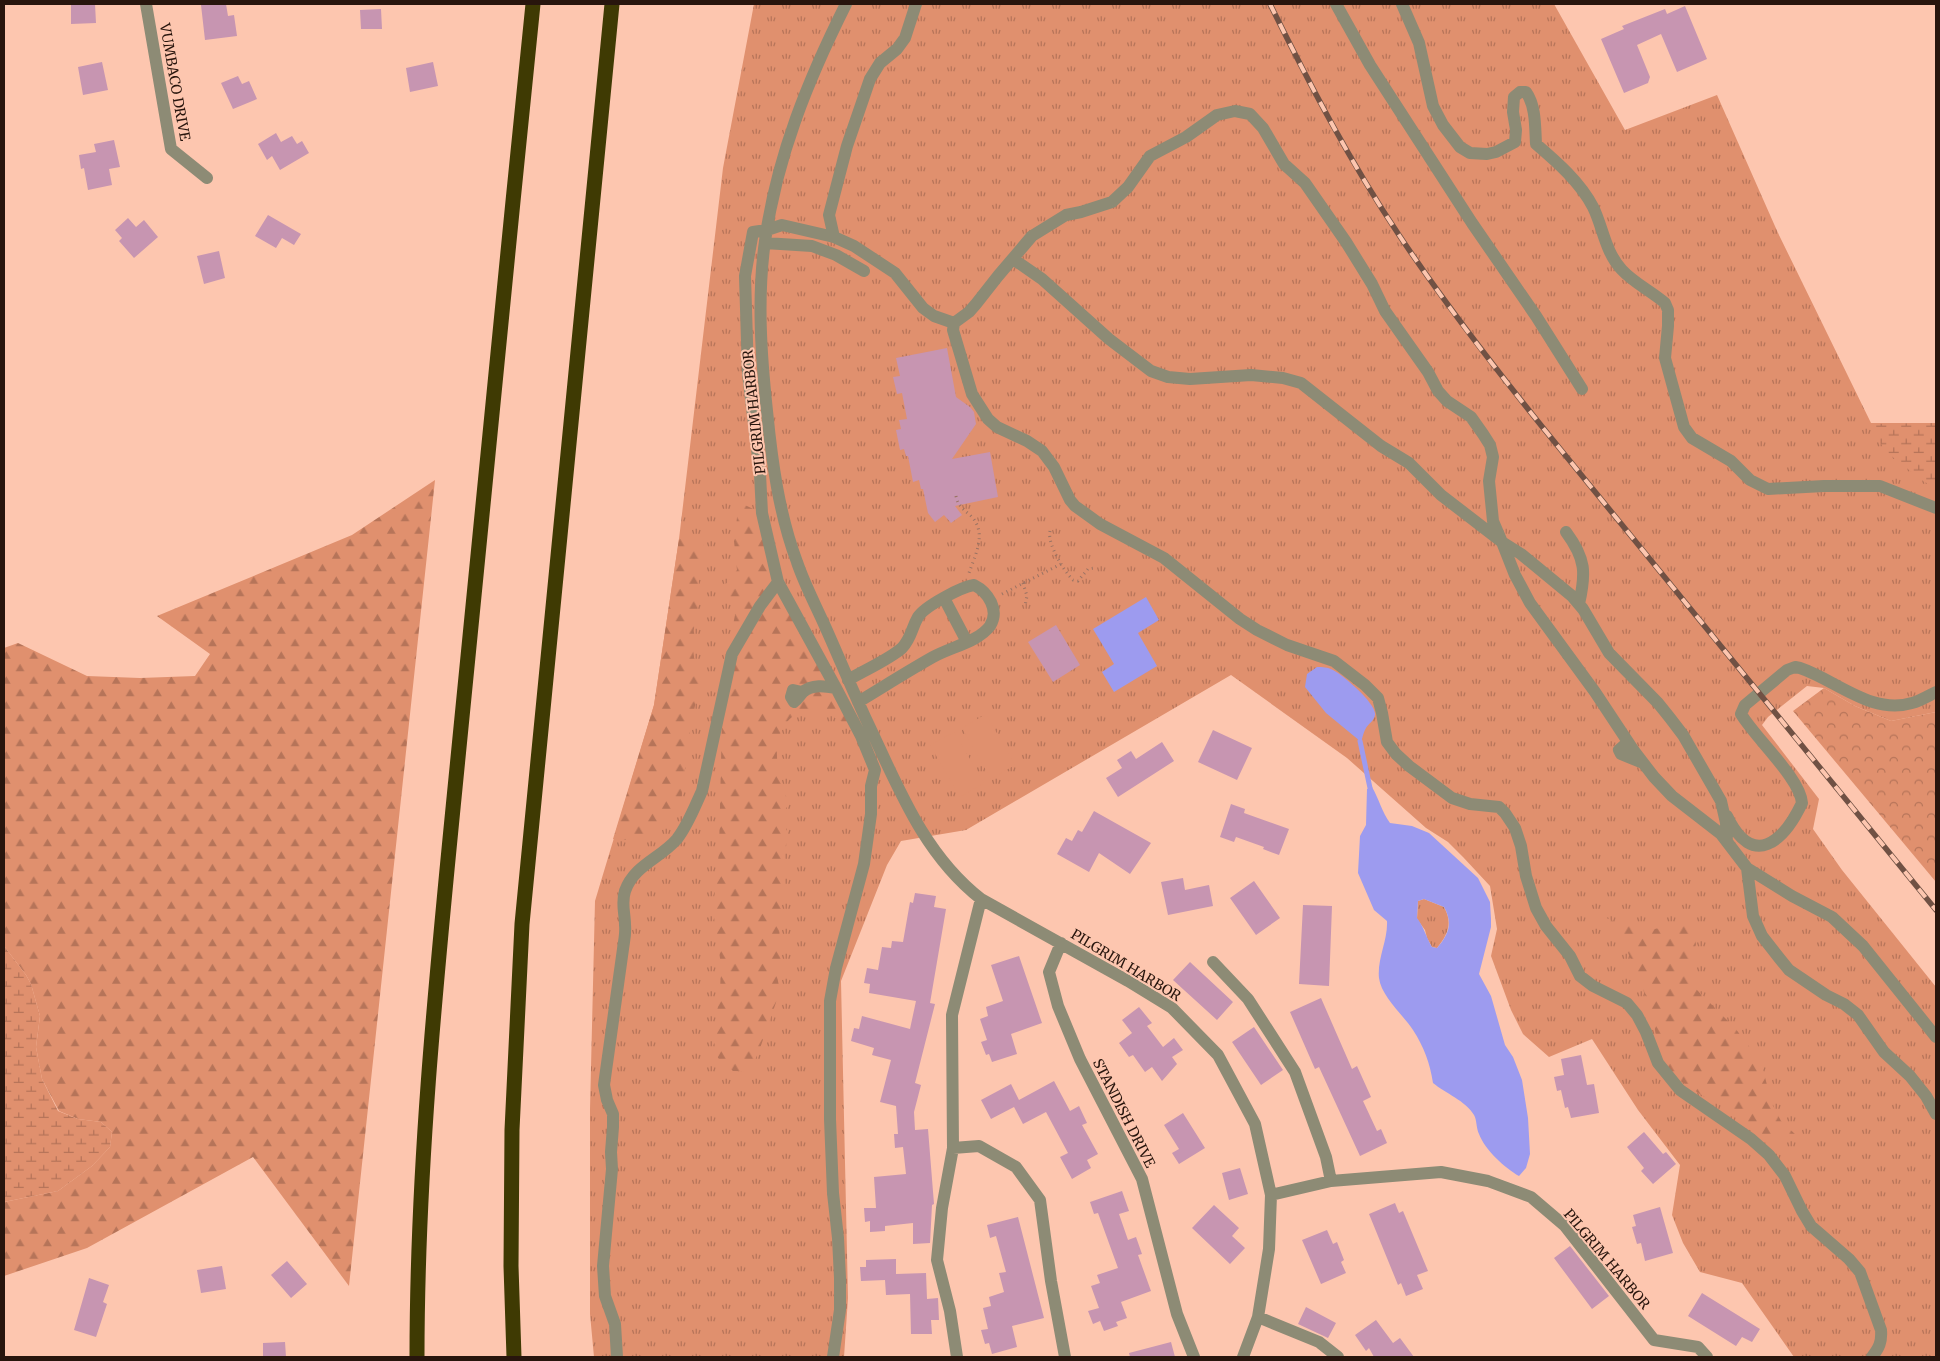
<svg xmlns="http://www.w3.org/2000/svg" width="1940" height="1361" viewBox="0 0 1940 1361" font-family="Merriweather,serif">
<defs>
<pattern id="grass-tufts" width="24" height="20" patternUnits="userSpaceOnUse" patternTransform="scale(1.25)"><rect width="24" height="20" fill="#e0906e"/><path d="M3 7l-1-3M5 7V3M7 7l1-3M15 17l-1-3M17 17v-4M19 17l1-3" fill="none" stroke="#b67459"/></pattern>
<pattern id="forest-firs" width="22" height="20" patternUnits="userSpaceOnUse" patternTransform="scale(1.25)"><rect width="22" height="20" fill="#e0906e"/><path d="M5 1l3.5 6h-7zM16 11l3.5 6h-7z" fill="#b67459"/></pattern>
<pattern id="wetland-marsh" width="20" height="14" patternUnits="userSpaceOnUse" patternTransform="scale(1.25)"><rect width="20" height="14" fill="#e0906e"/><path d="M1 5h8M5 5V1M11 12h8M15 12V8" fill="none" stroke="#b67459"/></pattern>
<pattern id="park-crowns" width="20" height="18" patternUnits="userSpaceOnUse" patternTransform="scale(1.25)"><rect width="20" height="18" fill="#e0906e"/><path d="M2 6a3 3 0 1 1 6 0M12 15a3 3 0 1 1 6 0" fill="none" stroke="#b67459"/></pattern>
</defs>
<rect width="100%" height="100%" fill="#fdc6af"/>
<path fill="url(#grass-tufts)" d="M754,4H1554L1625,130L1717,95L1778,233L1871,423H1936V712L1891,721L1855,706L1824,688L1807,686L1768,717L1762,725L1819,799L1813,829L1842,870L1936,987V1357H1794L1742,1283L1700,1272L1683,1243L1672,1215L1680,1165L1638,1110L1592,1039L1549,1057L1523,1034L1511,1010L1491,956L1497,929L1490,886L1463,857L1448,842L1426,828L1347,758L1231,675L966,830L901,841L887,865L841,981L848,1298L844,1357H594L590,1314V1109L595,901L654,705L679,539L723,168Z
M1424,899L1444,907C1453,923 1448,934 1437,948L1432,947L1427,938L1425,930L1417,919L1418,901Z"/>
<path fill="url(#forest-firs)" d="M435,480L349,1286L253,1157L87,1248L4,1276V1202L58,1191L92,1166L110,1147L112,1132L101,1122L78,1119L59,1111L42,1079L36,1047L40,1016L31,984L26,975L4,946V648L18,643L87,676L140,678L195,676L210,654L157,616L352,535Z
M734,500L762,513L778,582L861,736C850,728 838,718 825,713C797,704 778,723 777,751C776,768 783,788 789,804L782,814V820L788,833L785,854V884L779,923L781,964L777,976L780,991L759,1051L754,1062L745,1072L733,1071L718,1058L713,1038L720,992L721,965L713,910L719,851L723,675L735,615L732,605L724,597L722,589L737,570L734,541L738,510Z
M705,535L698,573L700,596L692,639L694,658L702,677L692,718L681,797L660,831L645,838L626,840L613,839L654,705L679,539Z
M1604,917L1620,924L1649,930L1691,923L1696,944L1690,968L1692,985L1735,1028L1761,1062L1772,1104L1781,1121L1796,1135L1768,1140L1738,1115L1700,1094L1676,1078L1663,1061L1648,1003L1640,981L1626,948Z"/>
<path fill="url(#wetland-marsh)" d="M1936,423V488L1923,481L1885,451L1871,424Z
M4,946L26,975L31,984L40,1016L36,1047L42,1079L58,1111L78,1119L101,1122L112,1132L110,1147L92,1166L58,1191L4,1202Z"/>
<path fill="url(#park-crowns)" d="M1824,688L1855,706L1891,721L1936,712V882L1793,711Z"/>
<path fill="#e0906e" d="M986,714L1015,765L991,779L962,728Z
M954,732L984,783L960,797L930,745Z"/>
<path fill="#9d9bef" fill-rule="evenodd" d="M1146,597L1159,620L1138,633L1157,666L1114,692L1102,672L1114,664L1093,629Z
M1317,667C1323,667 1327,667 1333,670C1343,675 1377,704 1375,715C1374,721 1369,723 1366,728C1364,731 1363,735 1362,739L1360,741L1326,713L1305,687L1307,674Z
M1372,787C1379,799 1382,812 1390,823L1412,826L1429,833L1478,878L1490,902L1491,919V927L1479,974L1491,996L1505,1045L1513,1057L1522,1080L1528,1118L1530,1154L1526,1168L1519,1176C1505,1168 1485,1150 1479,1134C1476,1128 1477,1120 1474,1115C1466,1101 1445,1093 1433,1083C1430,1063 1424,1047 1413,1030C1404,1016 1381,996 1379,978C1377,959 1388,940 1387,921L1374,910L1358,873L1360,836L1366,825L1367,789ZM1424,899L1444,907C1453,923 1449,934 1437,948L1432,947C1426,937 1424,927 1417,918L1418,901Z"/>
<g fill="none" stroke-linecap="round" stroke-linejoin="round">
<path stroke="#9d9bef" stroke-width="5" d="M1360,741L1370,788"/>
</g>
<path fill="#c795b1" d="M71,4H95L96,23L71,24Z
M212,4H226L228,16L234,15L237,36L205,40L201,5Z
M1685,6L1707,59L1677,72L1661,34L1637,45L1650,77L1648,83L1624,93L1601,39L1624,29L1622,26L1665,9L1667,14Z
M381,9L382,29H361L360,10Z
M102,62L108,90L83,95L78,67Z
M433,62L438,86L410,92L406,68Z
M238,76L242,84L249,81L257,99L233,109L221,83Z
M276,133L281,142L292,136L297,144L302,141L309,153L280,170L272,156L267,160L258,144Z
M114,140L120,167L109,169L112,185L88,190L84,168L81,169L79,155L96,152L94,144Z
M268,215L301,234L294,245L282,238L276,248L255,236Z
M128,218L136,227L144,220L158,237L134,258L119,241L122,238L115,230Z
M219,251L225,278L204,284L197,256Z
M947,348L956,397L970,407L974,412L976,424L952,459L990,452L998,497L955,506L962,515L951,523L944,515L935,522L928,513L923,489H921L919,480L913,482L908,456H906L904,449L900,450L896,430L901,429L899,420L907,419L902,393L897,394L893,377L900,376L896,358Z
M1056,625L1080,665L1053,682L1028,642Z
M1213,730L1252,748L1237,780L1198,762Z
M1162,742L1174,761L1118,797L1106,778L1122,768L1117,760L1131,751L1136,759Z
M1231,804L1245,809L1244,813L1289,829L1279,855L1263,849L1264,847L1236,837L1234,842L1220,837Z
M1094,811L1151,843L1130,874L1099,853L1089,872L1057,854L1066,838L1072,841L1078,830L1082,832Z
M1183,878L1185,890L1209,885L1213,906L1168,915L1161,882Z
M1254,881L1280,918L1256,935L1230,898Z
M915,893L936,896L934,907L946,909L930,1003L935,1004L915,1083L921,1085L914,1112L915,1130L928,1129L934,1204L932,1205L930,1243L913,1244V1223L885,1226V1231L870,1232V1221L865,1222L864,1208H876L874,1177L906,1174L903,1147L895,1148L894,1134H898L896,1106L880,1102L891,1060L872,1055L874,1048L851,1041L854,1028L859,1029L862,1016L910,1029L916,1001L869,993L870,984L864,983L867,968L878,970L882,947L891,948L892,941L903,942L910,902L913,903Z
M1303,905L1332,906L1329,986L1299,984Z
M1019,956L1042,1023L1011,1034L1017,1054L992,1062L989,1054L986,1055L981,1042L987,1040L980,1019L988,1016L986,1007L1003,1001L991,965Z
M1190,962L1233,1002L1217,1020L1173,980Z
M1321,998L1352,1069L1357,1066L1371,1097L1363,1101L1377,1131L1381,1129L1387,1143L1360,1156L1319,1067L1315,1069L1290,1012Z
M1139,1007L1152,1023L1147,1026L1163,1047L1174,1038L1183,1050L1172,1057L1177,1064L1162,1081L1152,1067L1145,1072L1133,1055L1129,1057L1119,1043L1132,1033L1122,1020Z
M1254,1027L1283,1070L1261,1085L1232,1042Z
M1581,1055L1587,1085L1594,1084L1599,1113L1571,1118L1568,1107L1565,1108L1561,1090L1557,1091L1554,1077L1564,1075L1561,1059Z
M1054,1081L1070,1111L1079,1106L1087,1123L1082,1125L1098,1154L1087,1160L1091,1168L1072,1179L1060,1157L1068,1153L1046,1112L1023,1124L1014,1107L991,1119L981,1100L1011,1084L1019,1100Z
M1183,1113L1205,1148L1179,1164L1172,1153L1179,1149L1164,1125Z
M1644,1132L1663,1154L1666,1152L1676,1164L1653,1184L1641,1171L1644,1168L1627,1147Z
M1240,1168L1248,1194L1229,1200L1222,1173Z
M1122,1191L1129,1211L1119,1214L1128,1240L1136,1237L1142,1254L1138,1255L1151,1291L1121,1302L1127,1318L1116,1322L1118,1326L1104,1331L1100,1321L1093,1324L1088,1311L1099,1308L1091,1286L1100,1283L1097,1275L1118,1268L1098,1213L1094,1214L1090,1202Z
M1395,1203L1399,1213L1403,1211L1428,1271L1417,1275L1423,1289L1406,1296L1401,1283L1398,1285L1369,1214Z
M1214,1205L1239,1228L1232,1236L1245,1248L1230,1264L1192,1228Z
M1660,1207L1673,1253L1645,1261L1641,1243L1637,1244L1632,1227L1636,1226L1633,1215Z
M1018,1217L1044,1318L1012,1326L1017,1347L992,1354L989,1343L985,1344L981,1330L988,1329L983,1308L991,1306L989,1297L1004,1292L999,1273L1006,1272L996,1236L990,1238L987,1225Z
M1327,1230L1333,1244L1337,1242L1344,1260L1341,1262L1346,1273L1321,1284L1302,1240Z
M1570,1246L1609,1296L1592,1309L1554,1258Z
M896,1259V1274L926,1273L927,1299L938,1298L939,1320H931L932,1334H911L910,1294L886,1295L885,1280L861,1281L860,1267H866V1260Z
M287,1261L307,1284L291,1298L271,1275Z
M222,1266L226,1289L201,1293L197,1270Z
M89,1278L109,1285L103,1302L107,1304L96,1337L74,1330Z
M1702,1293L1760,1329L1752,1342L1742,1337L1736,1346L1688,1316Z
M1306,1307L1336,1323L1328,1338L1298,1324Z
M1376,1320L1393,1343L1400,1338L1414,1357H1374L1369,1348L1366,1351L1355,1335Z
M285,1342L286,1357H263V1343Z
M1171,1342L1175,1357H1130L1129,1353Z"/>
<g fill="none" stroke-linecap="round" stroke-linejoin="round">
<path stroke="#9a7363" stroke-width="3" stroke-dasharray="1 4" stroke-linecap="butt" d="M956,496C958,507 965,510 972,517C987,534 975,555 969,573
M1050,531C1047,544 1064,571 1073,580L1078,581L1088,569L1094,568
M1023,583L1027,596L1025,606
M1002,594L1061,564"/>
<path stroke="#8d8b75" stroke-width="12" d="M146,4L171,149L207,178
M846,4C808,80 777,156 765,241C757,297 761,355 767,411C772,462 779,514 797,562C804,583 815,604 824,624C838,655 851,687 865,717C897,784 922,853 981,899L1128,981L1172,1008L1218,1055L1255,1124L1271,1195L1269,1249L1258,1317L1243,1357
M1336,4L1370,65L1472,223L1536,316L1582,389
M1402,4L1419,43L1433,106L1443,125L1460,147L1470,153L1487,154L1496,152L1515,142L1516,130L1513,112L1514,97L1520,92H1526C1536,106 1535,127 1536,144C1557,162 1580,182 1593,207C1603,227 1605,252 1622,270C1634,283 1651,291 1665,303L1668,310V326L1665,358L1684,427L1692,438L1731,461L1750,480L1768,489L1824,486H1880L1936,508
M834,237L829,215L847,146L870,79L880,63L897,49L905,38L916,4
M765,243L812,246L836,255L864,271
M1013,259L1042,279L1109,339L1151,371L1168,377L1190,379L1251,375L1283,378L1301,383L1381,446L1409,463L1441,495L1502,542L1515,575L1530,603L1595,692L1634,751L1654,777L1672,796L1721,834L1747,868L1753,916L1762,936L1780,959L1789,970L1826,995L1844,1004L1858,1015L1884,1052L1910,1076L1926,1096L1936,1114
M954,323L953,330L972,394L988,419L997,427L1027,441L1042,451L1054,467L1070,500L1075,506L1100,524L1164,558L1240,619L1257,630L1287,645L1334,661L1365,685L1378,698L1382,713L1387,742L1396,754L1409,766L1452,798L1470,804L1499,807L1505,813L1515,828L1521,846L1526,876L1536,908L1546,926L1570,956L1580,976L1593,986L1627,1003L1637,1015L1646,1032L1658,1063L1680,1090L1751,1139L1769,1155L1785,1176L1802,1211L1811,1226L1849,1259L1860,1272L1881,1330C1882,1342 1879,1348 1872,1357
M954,323L969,312L976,304L998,276L1032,236L1066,215L1081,212L1112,202L1128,187L1150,156L1186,137L1217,115L1235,111L1250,114L1263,128L1284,164L1305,183L1346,242L1372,284L1385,311L1428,372L1438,391L1447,401L1471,417L1483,434L1490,445L1493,457L1489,481L1493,521L1502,542L1521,554L1572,596L1583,609L1609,653L1658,703L1670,718L1683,735L1721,801L1726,823L1727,842
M1566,532C1586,559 1586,573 1579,604
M944,598L967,642
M848,680C863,671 890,659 902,648C912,637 911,629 918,617C925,606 961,587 974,585C988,592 1000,610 990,626C978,642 951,647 933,657C908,671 883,687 858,702
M802,692L793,690L791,697L794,702C798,699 800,695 803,692C812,684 825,686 836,688
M1628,742L1619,750L1621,754L1643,763
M1727,816C1753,870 1784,841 1802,803C1800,778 1756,739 1741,714L1745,705L1787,670L1795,667L1800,668C1836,680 1871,715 1912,703C1920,701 1928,696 1936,692
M1747,868L1792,896L1832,917L1863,946L1936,1037
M1061,943L1049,972L1058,1006L1080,1059L1142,1179L1177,1314L1194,1357
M1213,962L1248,999L1295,1072L1326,1157L1331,1181
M953,1148L979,1146L1016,1167L1040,1200L1051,1281L1065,1357
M1271,1195L1331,1181L1441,1172L1488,1181L1531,1197L1565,1226L1654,1340L1698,1347L1707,1357
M1258,1317L1319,1342L1338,1357
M617,1357L615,1324L605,1296L603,1266L612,1169L611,1152L613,1127V1114L607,1100L604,1085L623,949C624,941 626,933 625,925C625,913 621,903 625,891C634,865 661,858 677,839C688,825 695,806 702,791L732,654L760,606L778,582
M833,1357L840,1310V1278L838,1238L833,1193L830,1119V1001L836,968L864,864L871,814V786L875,770L861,736L836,688L778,582L762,513L760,474L748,374L745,276L753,232L767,230L782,225L834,237L854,246L895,273L923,308L934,316L954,323
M957,1357L950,1311L937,1260L942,1208L953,1148L952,1015L981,899"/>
<path stroke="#3f3a03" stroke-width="15" d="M417,1357C417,1164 437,971 456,778C480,520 507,262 533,4
M514,1357L511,1266L512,1130L522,924L612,4"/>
<g stroke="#705144" stroke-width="5.5">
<path id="rail" d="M1270,4C1309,83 1350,162 1399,235C1449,310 1504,380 1561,450L1936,910"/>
</g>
<use href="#rail" stroke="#fdc6af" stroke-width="4" stroke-dasharray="11" stroke-linecap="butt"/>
</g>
<g text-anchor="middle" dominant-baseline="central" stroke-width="4" stroke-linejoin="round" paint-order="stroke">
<g font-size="14" fill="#28150d" stroke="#fdc6af">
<text transform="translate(175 82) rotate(80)">VUMBACO DRIVE</text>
<text transform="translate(754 412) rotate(-96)">PILGRIM HARBOR</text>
<text transform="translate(1126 965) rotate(31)">PILGRIM HARBOR</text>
<text transform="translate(1124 1113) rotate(63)">STANDISH DRIVE</text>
<text transform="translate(1607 1259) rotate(50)">PILGRIM HARBOR</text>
</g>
</g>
<rect width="1940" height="1361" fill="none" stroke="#28150d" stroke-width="10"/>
</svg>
